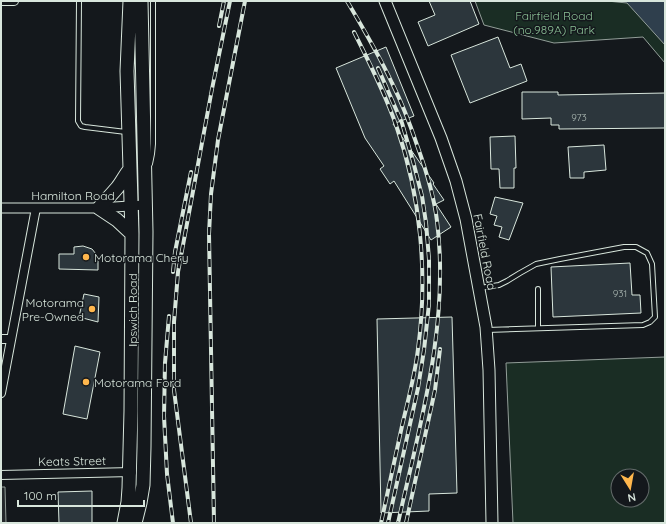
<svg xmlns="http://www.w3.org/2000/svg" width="666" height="524" viewBox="0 0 666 524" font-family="Quicksand,sans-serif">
<rect width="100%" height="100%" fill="#14181c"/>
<path fill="#1a2d24" stroke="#939e99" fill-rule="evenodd" d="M475,1H665V63L643,37L554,43L484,25Z
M665,357V523H513L506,363ZM618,476H642V500H618Z"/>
<path fill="#24282b" stroke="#939e99" d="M1,487H5L6,523H1Z"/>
<path fill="#2f3f4d" stroke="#939e99" d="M607,1H664L665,3V45L627,3Z"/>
<path fill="#2c363c" stroke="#d8e6dc" d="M429,1H470L479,24L428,46L418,22L435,15Z
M498,37L510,68L521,64L527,81L470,103L451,55Z
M386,47L414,116L393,124L434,183L433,184L444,200L436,204L451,227L431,240L394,181L390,184L380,169L384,166L365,138L336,68Z
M522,92H558V95L665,93V128L559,129V125H551V118L522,119Z
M515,136L516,168H514V188H500L499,169H491L490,137Z
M604,145L606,170L584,172V178H570L568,147Z
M495,197L523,203L509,240L499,237L502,227L494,225L497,216L490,214Z
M83,246L92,249L96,254L98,259V270L59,269V254H74V247Z
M630,263L632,295H640L641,313L553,317L551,267Z
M84,294L99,297L98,322L79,317Z
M452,317L457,493L429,494V511L381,513L377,319Z
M75,346L100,352L87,419L63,414Z
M92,491V523H59L58,492Z"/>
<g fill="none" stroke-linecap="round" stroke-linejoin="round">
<g stroke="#d8e6dc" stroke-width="6">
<path id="service" d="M79,1L78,121L81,126L85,127L126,132
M150,164L152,154L153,144V1
M480,288L499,285L507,281L520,273L536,264L560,259L624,247H636L647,253L652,264L655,317L650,322L643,325L487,330
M538,289V328"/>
</g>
<g stroke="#d8e6dc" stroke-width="10">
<path id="minor" d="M1,1H14
M1,339H11
M1,393L36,208
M1,475L132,472"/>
</g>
<g stroke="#d8e6dc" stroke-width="11">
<path id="tertiary" d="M1,208H99L145,205"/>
</g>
<g stroke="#d8e6dc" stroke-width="13">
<path id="secondary" d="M385,1L441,138L456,181L466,219L486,327L489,370L492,523"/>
</g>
<g stroke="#d8e6dc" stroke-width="15">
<path id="trunk" d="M130,169C125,175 122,182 117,188C111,195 105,201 99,208L117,220L132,234
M124,523L128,502L129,488L131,411L132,234L127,71L130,1
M135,523L140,503L143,485L144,447L146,232L141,1"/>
</g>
<use href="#service" stroke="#14181c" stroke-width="4"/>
<use href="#minor" stroke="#14181c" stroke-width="8"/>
<use href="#tertiary" stroke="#14181c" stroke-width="9"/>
<use href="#secondary" stroke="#14181c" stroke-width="11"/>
<use href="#trunk" stroke="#14181c" stroke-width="13"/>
<g stroke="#d8e6dc" stroke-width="4">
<path id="rail" d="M347,1C363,28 379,55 392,83C402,103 410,124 417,145C426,170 434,195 437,221C450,323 420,424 398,523
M219,26L224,1
M354,32C369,62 385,93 396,125C421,196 428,275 418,349C415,375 408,400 402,426C395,458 388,491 381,523
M378,68L402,123L413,161L422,196L426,223L429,259V304L424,350L418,388L388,523
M173,272L175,252L191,172
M169,316L165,363L164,416L167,474L173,523
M191,523L174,390V322L178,272L212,89L230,1
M214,523L209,234L211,194L218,140L245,1
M406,523L435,390L440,349"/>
</g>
<use href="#rail" stroke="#14181c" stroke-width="2.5" stroke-dasharray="8" stroke-linecap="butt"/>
</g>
<g fill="#ffb74d" stroke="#14181c" stroke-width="1.5">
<circle cx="86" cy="257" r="4"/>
<circle cx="92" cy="309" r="4"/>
<circle cx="86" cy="382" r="4"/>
</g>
<g text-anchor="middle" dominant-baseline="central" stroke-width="3" stroke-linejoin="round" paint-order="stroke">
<g font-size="10" fill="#adbab4">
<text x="579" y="117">973</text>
<text x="620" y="293">931</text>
</g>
<g font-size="12" fill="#8ac095" stroke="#14181c">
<text x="554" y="15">Fairfield Road<tspan x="554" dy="14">(no.989A) Park</tspan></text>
</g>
<g font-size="12" fill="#d8e6dc" stroke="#14181c">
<text x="73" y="195">Hamilton Road</text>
<text transform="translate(485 252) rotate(79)">Fairfield Road</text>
<text transform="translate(132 310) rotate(-90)">Ipswich Road</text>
<text transform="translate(72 461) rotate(-1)">Keats Street</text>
</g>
<g font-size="12" fill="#d8e6dc" stroke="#14181c" text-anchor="start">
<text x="94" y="257">Motorama Chery</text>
<text x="84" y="302" text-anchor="end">Motorama<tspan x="84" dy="14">Pre-Owned</tspan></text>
<text x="94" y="382">Motorama Ford</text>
</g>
</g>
<rect width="666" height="524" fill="none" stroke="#d8e6dc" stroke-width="4"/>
<g transform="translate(630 488) rotate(169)"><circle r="19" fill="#14181c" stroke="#626a69"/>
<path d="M0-3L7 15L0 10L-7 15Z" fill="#ffb74d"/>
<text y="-6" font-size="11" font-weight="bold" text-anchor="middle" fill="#d8e6dc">N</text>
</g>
<path d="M18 500v6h126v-6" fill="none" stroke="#d8e6dc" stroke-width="2"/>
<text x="24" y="500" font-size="12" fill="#d8e6dc" stroke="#14181c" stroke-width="3" paint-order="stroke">100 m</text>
</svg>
